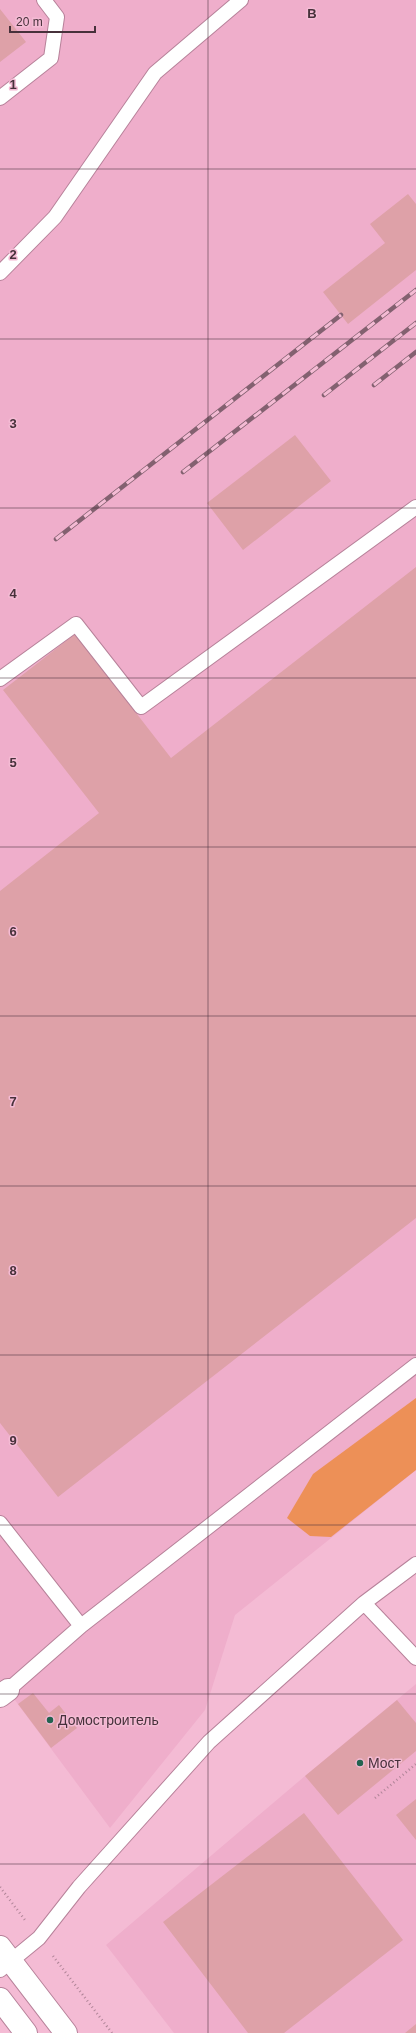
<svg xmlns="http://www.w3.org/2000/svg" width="416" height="2033" viewBox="0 0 416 2033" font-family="Helvetica,sans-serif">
<rect width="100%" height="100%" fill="#f4bbd4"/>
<path fill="#efaecb" d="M0,0H416V1470L235,1615L205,1710L110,1828L0,1680Z
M416,1684V2033H174L106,1945L305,1776Z"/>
<path fill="#ed9057" d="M416,1398V1470L331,1537L310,1536L287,1518L313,1474Z"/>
<path fill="#dea1a8" d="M0,9L26,42L0,62Z
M408,194L416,204V270L348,324L323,292L385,243L370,224Z
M295,435L331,481L243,550L207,503Z
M416,567V1218L58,1497L0,1423V891L99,813L3,690L75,634L171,758Z
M33,1693L49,1713L59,1705L77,1728L51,1748L18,1704Z
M397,1700L416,1723V1751L338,1815L305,1776Z
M416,1799V1840L396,1815Z
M304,1813L403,1940L284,2033H248L163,1922Z
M416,2024V2033H405Z"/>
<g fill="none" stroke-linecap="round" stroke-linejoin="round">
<g stroke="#b7829a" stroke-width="16">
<path id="service" d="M0,98L51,58L57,17L44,0
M0,273L55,217L155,73L241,0
M0,679L76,624L141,707L416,507
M0,1523L81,1626
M364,1603L416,1658
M8,1690L81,1626L416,1365
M0,1970L39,1938L79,1887L209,1742L364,1603L416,1564"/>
</g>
<g stroke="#b7829a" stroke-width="24">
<path id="minor" d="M0,1696L8,1690"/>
</g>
<g stroke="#b7829a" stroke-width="24">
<path id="primary" d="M0,1947L66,2033
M0,1999L26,2033"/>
</g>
<path stroke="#b08598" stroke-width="2.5" stroke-dasharray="1 3" stroke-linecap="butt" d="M375,1798L416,1764
M0,1887L25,1920
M53,1956L112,2033"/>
<use href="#service" stroke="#fff" stroke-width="14"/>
<use href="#minor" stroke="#fff" stroke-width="22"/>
<use href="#primary" stroke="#fff" stroke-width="22"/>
<g stroke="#836170" stroke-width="4.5">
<path id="rail" d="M374,385L416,352
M324,395L416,323
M183,472L416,290
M56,539L341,315"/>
</g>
<use href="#rail" stroke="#f4bbd4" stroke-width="3" stroke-dasharray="9" stroke-linecap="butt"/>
</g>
<path fill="none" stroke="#47313b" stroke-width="1" stroke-opacity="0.55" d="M208,0V2033M0,169H416M0,339H416M0,508H416M0,678H416M0,847H416M0,1016H416M0,1186H416M0,1355H416M0,1525H416M0,1694H416M0,1864H416"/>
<g fill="#236350" stroke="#f4bbd4" stroke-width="1.5">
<circle cx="50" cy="1720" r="4"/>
<circle cx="360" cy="1763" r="4"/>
</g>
<g text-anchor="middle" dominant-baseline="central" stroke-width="3" stroke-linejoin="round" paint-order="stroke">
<g font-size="14" fill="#47313b" stroke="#f4bbd4" text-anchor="start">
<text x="58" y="1720">Домостроитель</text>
<text x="368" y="1763">Мост</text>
</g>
</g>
<g font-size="13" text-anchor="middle" font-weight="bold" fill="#47313b" stroke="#f4bbd4" stroke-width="3" stroke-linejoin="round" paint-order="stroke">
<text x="312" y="18">B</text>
<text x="13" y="89">1</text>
<text x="13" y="259">2</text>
<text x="13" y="428">3</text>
<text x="13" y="598">4</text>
<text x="13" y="767">5</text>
<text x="13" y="936">6</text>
<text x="13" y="1106">7</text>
<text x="13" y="1275">8</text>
<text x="13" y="1445">9</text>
</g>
<path d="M10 26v6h85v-6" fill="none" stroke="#47313b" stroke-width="2"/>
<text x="16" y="26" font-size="12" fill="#47313b" stroke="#f4bbd4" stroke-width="3" paint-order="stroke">20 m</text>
</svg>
